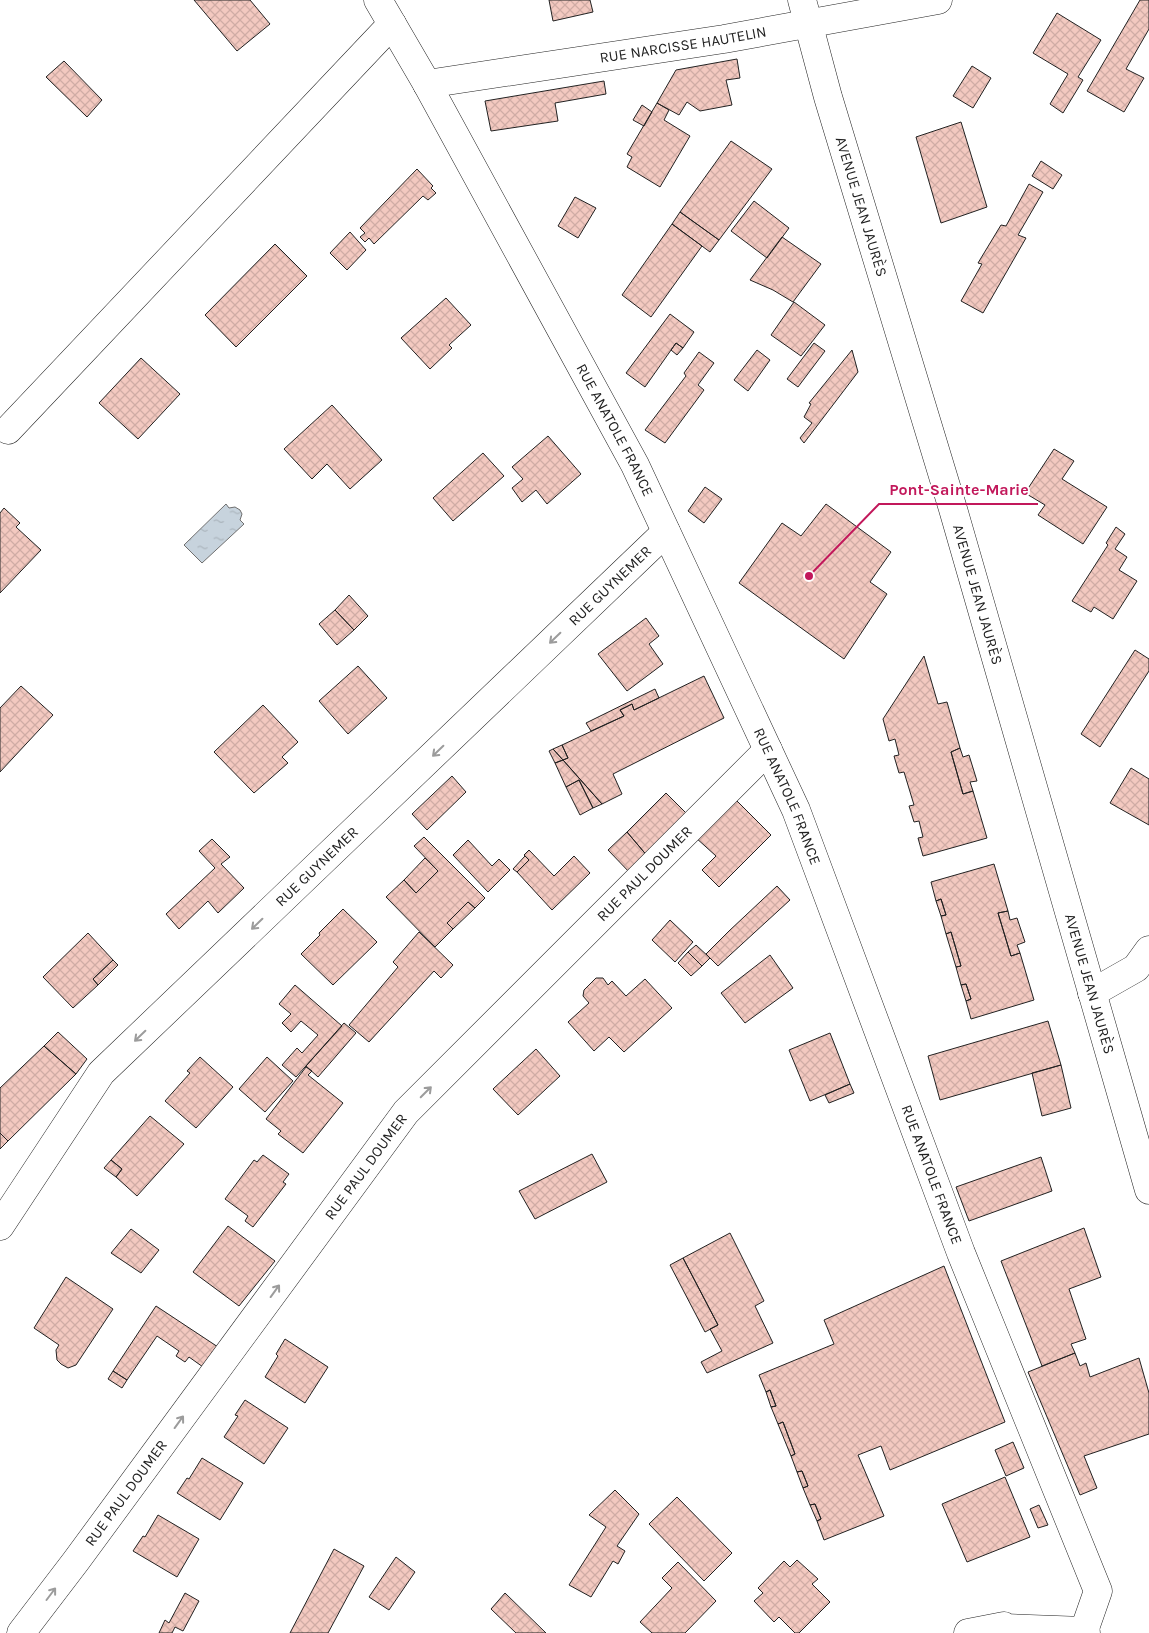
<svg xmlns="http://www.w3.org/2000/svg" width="1149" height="1633" viewBox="0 0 1149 1633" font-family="Karla,sans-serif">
<defs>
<pattern id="water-ripples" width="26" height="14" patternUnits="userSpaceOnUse" patternTransform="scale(1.25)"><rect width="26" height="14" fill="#c7d3dd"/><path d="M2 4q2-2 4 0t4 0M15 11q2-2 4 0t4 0" fill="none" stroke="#abb5bd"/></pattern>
<pattern id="building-cross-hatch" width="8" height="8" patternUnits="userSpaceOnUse" patternTransform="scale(1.25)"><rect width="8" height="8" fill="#f3c9c0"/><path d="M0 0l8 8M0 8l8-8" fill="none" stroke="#d0aca5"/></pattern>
</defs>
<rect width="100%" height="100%" fill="#fff"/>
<path fill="url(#water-ripples)" stroke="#6f6f6f" d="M226,504L229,508L235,507L240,510L242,514L240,520L244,524L202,563L184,545Z"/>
<path fill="url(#building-cross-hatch)" stroke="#222" d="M194,0H250L270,24L237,51Z
M549,0H590L593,12L553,21Z
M1140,0H1149V29L1126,69L1144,78L1124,112L1087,91Z
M1057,13L1101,40L1078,77L1083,80L1063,113L1050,104L1068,74L1033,53Z
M737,59L740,78L726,80L732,105L700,111L687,102L679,115L657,103L676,70Z
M64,61L102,100L87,117L46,77Z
M972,66L991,78L973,108L953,96Z
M604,81L606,94L555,103L558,121L491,131L485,101Z
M657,103L669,110L664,120L690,136L660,187L627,167L632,157L627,154Z
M642,105L652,112L644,126L633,120Z
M961,122L987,207L941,223L916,137Z
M731,141L772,169L719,240L680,212Z
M1041,161L1062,175L1053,189L1032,176Z
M417,169L433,186L431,188L436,193L428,200L423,196L374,244L369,238L365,242L360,237L365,233L360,228Z
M1029,184L1043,192L1018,235L1026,238L983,313L961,301L982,264L978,263L1001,225L1006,226Z
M575,197L596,208L578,238L558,226Z
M754,201L789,228L767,258L731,231Z
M680,212L719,240L710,252L672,224Z
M672,224L702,246L651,317L622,295Z
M350,232L366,250L347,270L330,253Z
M782,237L821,264L793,302L773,290L750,280Z
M275,244L307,276L236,347L205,315Z
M446,298L471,325L449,345L452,348L430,369L401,338Z
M794,302L825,325L801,356L771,335Z
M670,314L694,332L683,348L676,343L645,387L626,373Z
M676,343L683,348L677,355L671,350Z
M814,343L825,351L798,387L787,379Z
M757,350L770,360L748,391L734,380Z
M852,350L858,372L804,443L800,438L812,423L804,417L811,404L809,403Z
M699,352L714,363L698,385L704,390L665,443L645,430L686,376L684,373Z
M141,358L180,394L138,439L99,403Z
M332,405L382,460L350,489L327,464L312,479L284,449Z
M548,436L581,474L547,504L536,490L522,502L512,488L523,479L512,467Z
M1054,449L1074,461L1062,479L1107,507L1083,544L1038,515L1045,505L1025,493Z
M483,453L504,476L453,521L433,498Z
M705,487L722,499L704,523L688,511Z
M826,504L891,552L870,582L887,594L844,659L739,583L782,523L801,536Z
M4,508L20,523L16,527L41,550L0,593V513Z
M1116,527L1125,534L1115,549L1127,557L1119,570L1137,581L1113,619L1094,607L1091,612L1072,601L1108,545L1106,543Z
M349,595L368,616L354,630L335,610Z
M335,610L354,630L337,645L319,624Z
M646,618L659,636L649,644L663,664L627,691L598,654Z
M1135,650L1149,659V671L1100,747L1081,734Z
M924,656L938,704L947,702L960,748L951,752L963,794L973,791L987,838L923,856L918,838L923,837L919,821L914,822L909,806L914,805L904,772L899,773L894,756L899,755L895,739L889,741L883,719Z
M358,666L387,698L348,734L319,701Z
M704,676L724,718L613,774L622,794L602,804L563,760L568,758L562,745L624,716L620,710L632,704L634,710Z
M21,686L53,715L0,772V708Z
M655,689L659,698L634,710L632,704L620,710L624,716L591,731L586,723Z
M263,705L298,742L282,757L288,763L254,793L214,752Z
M562,745L568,758L563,760L553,749Z
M960,748L963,757L969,755L977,781L970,782L973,791L963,794L951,752Z
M553,749L563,760L555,763L549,751Z
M563,760L602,804L593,808L579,780L566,787L555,763Z
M1131,768L1149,779V825L1110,803Z
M452,776L466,792L427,830L412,814Z
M579,780L593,808L580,815L566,787Z
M666,793L690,817L649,858L627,832Z
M734,798L771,835L719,887L702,870L716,856L695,837Z
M627,832L649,858L632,875L608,850Z
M424,837L485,898L475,908L468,902L447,923L453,929L435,947L386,897L404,880L416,893L438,871L414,846Z
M212,839L230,857L221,864L244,888L218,913L208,901L179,929L166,914L215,868L199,851Z
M468,840L492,866L499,859L510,870L488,892L453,855Z
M529,850L554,876L574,856L590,873L552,910L517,872L529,860L524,855Z
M525,856L529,860L517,872L513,869Z
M425,858L438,871L416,893L404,880Z
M994,864L1008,911L998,913L1011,956L1020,953L1034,1000L971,1019L966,1001L971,999L966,984L961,985L956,967L961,966L951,932L946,934L941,916L946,915L941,899L936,901L931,882Z
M777,886L790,900L718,966L706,954L729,931Z
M941,899L946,915L941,916L936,901Z
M468,902L475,908L453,929L447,923Z
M343,909L377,942L333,985L301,954L320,935L319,933Z
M1008,911L1010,920L1017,918L1025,942L1017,945L1020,953L1011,956L998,913Z
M670,920L693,942L675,962L652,940Z
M419,932L453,965L441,978L434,971L369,1042L349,1025L398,967L393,962Z
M951,932L961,966L956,967L946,934Z
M88,933L113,960L93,979L98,985L73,1008L43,977Z
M696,945L710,958L702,966L688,952Z
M688,952L702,966L691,976L678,963Z
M770,955L793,988L745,1023L721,993Z
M113,960L118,965L98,985L93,979Z
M596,978H603L608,985L612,981L626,996L645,979L672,1008L624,1052L609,1037L594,1051L568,1022L589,1003L583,996L584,990Z
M966,984L971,999L966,1001L961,985Z
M295,985L342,1026L296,1077L282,1065L297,1048L302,1053L318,1035L301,1021L291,1032L282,1023L291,1014L279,1004Z
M1048,1021L1061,1065L940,1100L928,1056Z
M344,1023L356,1033L318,1077L306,1066Z
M58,1032L87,1059L76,1074L44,1046Z
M830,1033L850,1084L810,1101L789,1050Z
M44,1046L76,1074L8,1141L0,1133V1088Z
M536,1049L560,1076L518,1115L493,1089Z
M200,1057L233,1087L196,1128L165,1101L190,1073L187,1071Z
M267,1057L293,1081L265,1112L239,1089Z
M1061,1065L1071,1108L1042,1116L1032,1073Z
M306,1067L312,1071L308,1075L343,1103L303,1153L278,1134L281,1131L266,1119Z
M850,1084L854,1093L829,1103L825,1095Z
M150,1116L184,1144L137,1196L116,1177L122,1169L111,1160Z
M0,1133L8,1141L0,1149Z
M592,1154L607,1182L535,1219L519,1191Z
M263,1155L289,1174L283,1182L286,1184L253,1227L245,1221L248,1216L225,1199L254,1160L257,1162Z
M1041,1157L1052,1191L969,1221L956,1187Z
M111,1160L122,1169L116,1177L104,1168Z
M228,1226L275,1261L239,1306L193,1272Z
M1084,1228L1101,1277L1069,1289L1086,1339L1071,1344L1075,1353L1042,1366L1001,1261Z
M131,1229L159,1250L141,1273L111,1253Z
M730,1233L764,1301L755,1306L773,1343L707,1373L701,1362L722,1351L710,1329L718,1325L683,1258Z
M683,1258L718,1325L705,1332L670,1265Z
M944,1266L1005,1422L890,1470L881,1446L858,1455L884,1516L824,1540L817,1521L821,1519L815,1504L810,1505L803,1488L808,1486L802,1471L797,1472L791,1456L795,1454L783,1422L778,1424L771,1407L776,1406L770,1390L766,1392L759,1375L834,1344L824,1320Z
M66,1277L113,1309L76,1365L68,1368L61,1364L57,1360L56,1350L59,1345L34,1328Z
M156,1306L218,1347L203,1367L189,1357L185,1362L176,1356L179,1351L157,1336L127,1380L113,1371Z
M285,1339L328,1367L305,1403L265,1377L278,1356L276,1354Z
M1075,1353L1080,1366L1086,1363L1090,1377L1139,1358L1149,1393V1434L1084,1456L1097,1488L1080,1495L1028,1372Z
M113,1371L127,1380L122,1388L108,1379Z
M770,1390L776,1406L771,1407L766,1392Z
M245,1400L288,1428L264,1464L224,1437L238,1416L235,1415Z
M783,1422L795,1454L791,1456L778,1424Z
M1013,1442L1024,1468L1006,1476L995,1450Z
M202,1458L243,1483L220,1520L177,1493L187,1478L189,1479Z
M802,1471L808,1486L803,1488L797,1472Z
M1005,1477L1030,1537L967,1562L942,1504Z
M615,1490L639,1514L617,1546L625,1551L618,1564L613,1561L591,1597L569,1585L606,1527L589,1515Z
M677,1497L732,1553L704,1581L649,1524Z
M815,1504L821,1519L817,1521L810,1505Z
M1039,1505L1048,1525L1038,1528L1030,1509Z
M158,1515L199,1539L177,1577L133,1551L143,1536L145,1537Z
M334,1549L364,1566L328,1633H290Z
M396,1557L415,1572L389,1610L369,1597Z
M797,1560L818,1579L812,1584L830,1602L799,1633H795L779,1617L774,1622L754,1601L763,1593L758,1588L784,1561L790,1567Z
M678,1562L716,1601L685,1633H652L640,1622L672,1588L662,1578Z
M185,1593L199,1601L183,1631L175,1627L172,1633H159L165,1620L169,1623Z
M505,1593L546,1633H516L491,1609Z"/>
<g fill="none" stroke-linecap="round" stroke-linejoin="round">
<g stroke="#222" stroke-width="29">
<g id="minor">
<path id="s1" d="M378,0L427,84L635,465L796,810L961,1253L1098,1591L1084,1631"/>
<path id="s2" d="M427,84L724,39L938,0"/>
<path d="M8,430L392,24"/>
<path d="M1092,993L1136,968L1149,950"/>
<path id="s3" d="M0,1226L101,1073L666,532"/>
<path id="s4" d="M21,1633L76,1561L406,1112L768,750"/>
</g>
</g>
<g stroke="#222" stroke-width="29">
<g id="major">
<path id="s5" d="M802,0L828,97L953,509L1149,1190"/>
<path d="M968,1633L1004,1626L1005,1628L1084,1631L1086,1633"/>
</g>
</g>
<use href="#minor" stroke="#fff" stroke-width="28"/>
<use href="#major" stroke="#fff" stroke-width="28"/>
</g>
<defs><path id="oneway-shaft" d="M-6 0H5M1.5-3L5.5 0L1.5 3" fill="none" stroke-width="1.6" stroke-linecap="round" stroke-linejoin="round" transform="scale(1.25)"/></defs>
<g stroke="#9c9c9c">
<use href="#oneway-shaft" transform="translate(555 638) rotate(136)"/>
<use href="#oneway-shaft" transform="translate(438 751) rotate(136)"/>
<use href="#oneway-shaft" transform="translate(257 924) rotate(136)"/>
<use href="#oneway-shaft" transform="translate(140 1036) rotate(136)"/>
<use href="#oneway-shaft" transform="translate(426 1092) rotate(-45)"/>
<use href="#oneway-shaft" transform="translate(275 1291) rotate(-54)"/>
<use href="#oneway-shaft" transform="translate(179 1422) rotate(-54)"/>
<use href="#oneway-shaft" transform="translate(51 1594) rotate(-53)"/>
</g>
<g text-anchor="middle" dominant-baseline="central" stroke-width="4" stroke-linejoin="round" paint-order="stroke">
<g font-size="15" fill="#222" stroke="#fff">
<text stroke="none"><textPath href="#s2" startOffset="259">RUE NARCISSE HAUTELIN</textPath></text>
<text stroke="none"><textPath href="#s5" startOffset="215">AVENUE JEAN JAURÈS</textPath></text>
<text stroke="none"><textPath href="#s1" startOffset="491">RUE ANATOLE FRANCE</textPath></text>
<text stroke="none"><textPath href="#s3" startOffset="888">RUE GUYNEMER</textPath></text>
<text stroke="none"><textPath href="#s5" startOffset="620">AVENUE JEAN JAURÈS</textPath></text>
<text stroke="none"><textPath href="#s1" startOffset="896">RUE ANATOLE FRANCE</textPath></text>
<text stroke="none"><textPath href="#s3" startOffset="482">RUE GUYNEMER</textPath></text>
<text stroke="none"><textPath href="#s4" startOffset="985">RUE PAUL DOUMER</textPath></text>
<text stroke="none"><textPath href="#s5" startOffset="1025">AVENUE JEAN JAURÈS</textPath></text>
<text stroke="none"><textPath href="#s4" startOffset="580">RUE PAUL DOUMER</textPath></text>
<text stroke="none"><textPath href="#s1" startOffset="1301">RUE ANATOLE FRANCE</textPath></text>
<text stroke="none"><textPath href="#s4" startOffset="175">RUE PAUL DOUMER</textPath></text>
</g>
</g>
<path fill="none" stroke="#c2185b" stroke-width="2" d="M809 576L879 504H1038"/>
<circle fill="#c2185b" stroke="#fff" stroke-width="2" cx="809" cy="576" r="5"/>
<g font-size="16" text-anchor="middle" font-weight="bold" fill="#c2185b" stroke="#fff" stroke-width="4" stroke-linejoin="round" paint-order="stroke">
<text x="959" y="495">Pont-Sainte-Marie</text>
</g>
</svg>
